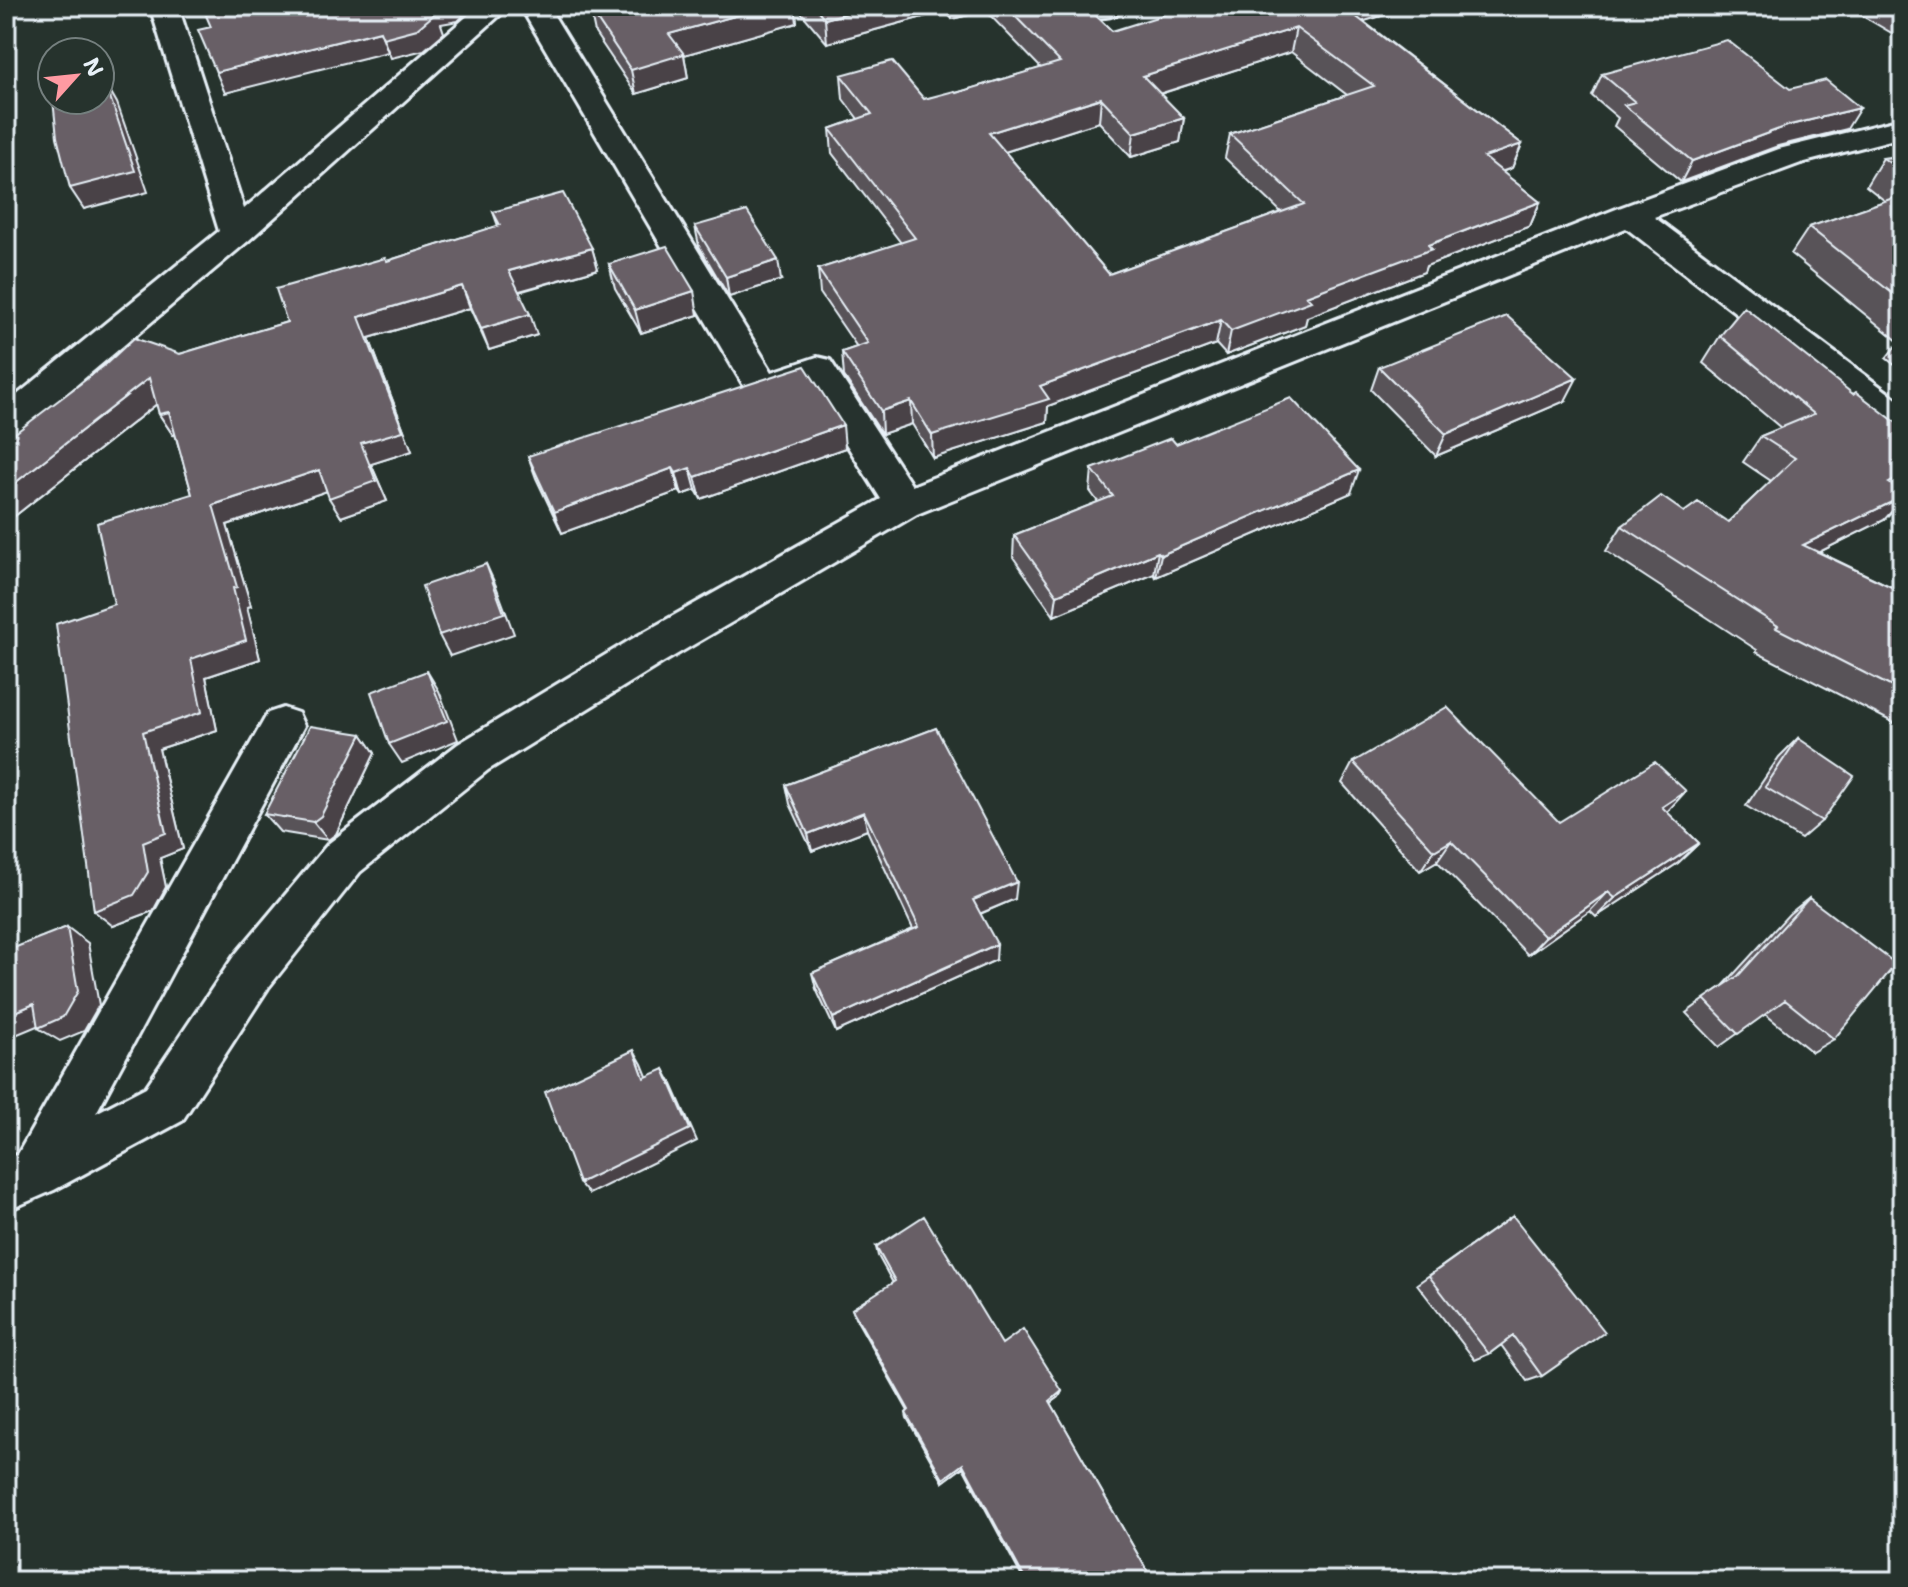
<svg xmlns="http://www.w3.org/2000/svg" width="1908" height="1587" viewBox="0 0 1908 1587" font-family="'Shantell Sans',sans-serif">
<rect width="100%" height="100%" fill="#26332d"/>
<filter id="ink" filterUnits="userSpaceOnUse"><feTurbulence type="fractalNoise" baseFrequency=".0125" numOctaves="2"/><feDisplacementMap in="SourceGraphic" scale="16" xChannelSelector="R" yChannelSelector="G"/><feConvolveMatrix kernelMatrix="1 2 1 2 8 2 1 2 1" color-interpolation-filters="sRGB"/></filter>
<g filter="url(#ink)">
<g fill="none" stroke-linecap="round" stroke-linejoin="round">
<g stroke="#e8f1f8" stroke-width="6">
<path id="minor" d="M150,6H178L244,209L479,6H510L248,241L19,433L6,437V404L219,231Z
M520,6H548L772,372L817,357L830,360L912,486L1619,208L1779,149L1902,119V137L1801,163L1654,217L1902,403V435L1889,431L1626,228L917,514L662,663L488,770L360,872L268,988L182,1121L54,1190L6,1211V1159L18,1154L268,713L283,708L298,713L304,726L96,1113L146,1087L234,956L328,844L458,744L632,639L881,499L809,385L764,401L751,398Z
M1089,6H1126C1118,17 1103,19 1090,16L1086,10Z"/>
</g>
<use href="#minor" fill="#26332d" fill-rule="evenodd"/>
</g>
<path fill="#595258" stroke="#e8f1f8" stroke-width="2" fill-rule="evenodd" d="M602,6H795L797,23L684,55L688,78L636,94L595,33L590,9Z
M798,6H1086L1112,31L1416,6L1363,21L1522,144L1512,168L1502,172L1540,202L1530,226L1426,266L1424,272L1307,317L1305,325L1226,355L1216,344L1048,406L1047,422L933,458L912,424L882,434L844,376L842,352L857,347L820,293L818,269L901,243L832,153L830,129L858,119L843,99L841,75L924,99L956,93L1041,68L986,11L952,19L945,11L827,43L798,9ZM1291,52L1347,95L1230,134L1225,158L1281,212L1109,274L1005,152L1099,122L1131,157L1180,142L1184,118L1160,94Z
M1856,6H1902V39L1854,11Z
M1602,74L1790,89L1847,129L1778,146L1681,182L1614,126L1618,118L1592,96Z
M1902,156V371L1886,358L1899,342L1791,254L1809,227L1885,201L1866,186L1883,158Z
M493,212L592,248L598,269L519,292L537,335L489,350L470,308L369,338L412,451L371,464L387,501L341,517L327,491L227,525L251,606L247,607L260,659L206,677L217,730L159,749L183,849L160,858L166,887L153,911L113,926L114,604L192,494L175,434L173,435L159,414L157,404L6,523L180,354L287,322L387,261L498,226Z
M695,226L781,280L729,297L699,246Z
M609,264L698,315L641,333L615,288Z
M1720,336L1853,394L1902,427V489L1900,490L1884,520L1819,552L1902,592V727L1756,652L1757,650L1606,551L1622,526L1684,512L1728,522L1771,481L1743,462L1761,436L1781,428L1703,363Z
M1379,367L1565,401L1436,456L1371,390Z
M1176,444L1351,493L1156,577L1154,574L1054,616L1013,557L1014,535L1098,502L1090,491L1092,469Z
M845,448L701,499L696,490L682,495L679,491L562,533L536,478L528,456Z
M936,728L1015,899L980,914L996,960L836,1032L816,989L812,973L913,929L867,830L812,851L790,804L786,785Z
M362,734L375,753L336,834L328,840L280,832L264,814Z
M1798,738L1822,821L1801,839L1746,806L1779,757Z
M1353,762L1559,822L1667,812L1699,843L1678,863L1596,917L1590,911L1528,955L1437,861L1420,871L1342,783Z
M1809,898L1834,1039L1812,1052L1765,1014L1719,1047L1686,1013L1723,986L1789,914Z
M1513,1216L1542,1376L1527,1381L1501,1345L1489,1354L1475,1360L1417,1284Z
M876,1247L1062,1391L1059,1397L1051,1403L1153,1581H1024L963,1467L943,1482L907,1418L906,1413L908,1411L855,1317L852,1309L893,1283L878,1256Z"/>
<path fill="#494247" stroke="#e8f1f8" stroke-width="2" d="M434,6H460L463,16L458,21L441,24L444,33L424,50L391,58L383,38Z
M771,6H795L797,23L684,55L688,78L636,94L631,70L669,34Z
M873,6H945V11L827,43L825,19Z
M952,6H986V11L952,19Z
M1350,6H1416L1354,24L1345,8Z
M1296,28L1291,52L1140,100L1143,76Z
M380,31L388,52L225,93L216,72Z
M105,82L117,103L148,192L84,209L70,188Z
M1101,98L1099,122L989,157V133Z
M1860,108L1847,129L1778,146L1681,182L1692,161L1790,125Z
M1184,118L1180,142L1131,157L1134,133Z
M1522,144L1512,168L1475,181L1484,157Z
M1540,202L1530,226L1426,266L1424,272L1307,317L1305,325L1226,355L1231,331L1306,296L1428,245Z
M592,248L598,269L516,292L509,271Z
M778,260L781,280L729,297L726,277Z
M462,286L470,308L369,338L412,451L371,464L387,501L341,517L329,498L361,443L359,317Z
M694,291L698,315L641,333L635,310Z
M530,314L537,335L489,350L481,329Z
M1221,320L1216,344L1048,406L1047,422L933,458L932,435L1040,386Z
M149,378L163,399L6,523V490Z
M1577,378L1565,401L1436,456L1446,434Z
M911,401L912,424L882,434L881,411Z
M169,412L182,432L173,435L159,414Z
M843,425L845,448L701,499L695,477Z
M673,468L679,491L562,533L554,512Z
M690,468L696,490L682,495L676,473Z
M319,470L330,490L227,525L251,606L247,607L260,659L206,677L217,730L159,749L183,849L160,858L166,887L153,911L113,926L94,911L143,732L191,659L213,505Z
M1359,470L1351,493L1156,577L1161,555Z
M1902,476V489L1868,508L1889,483Z
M1902,497V500L1884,520L1783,570L1803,545Z
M1158,552L1154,574L1054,616L1057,595Z
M486,564L496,586L514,634L450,656L439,635Z
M427,671L439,691L458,740L402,763L389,744Z
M362,734L375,753L336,834L328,840L313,822Z
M1686,791L1666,813L1662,807Z
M864,812L867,830L812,851L808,834Z
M1451,841L1437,861L1420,871L1434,851Z
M1699,843L1678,863L1596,917L1615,898Z
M1017,882L1015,899L972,917L973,900Z
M1608,892L1590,911L1528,955L1545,937Z
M67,927L88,943L99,1005L84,1031L60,1041L38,1028Z
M997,944L996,960L836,1032L833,1018Z
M34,1004L56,1018L6,1039V1016Z
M634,1050L642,1064L653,1091L644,1078Z
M664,1069L671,1082L697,1141L589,1194L579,1183Z
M1062,1391L1059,1397L1047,1406L1050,1401Z
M963,1464V1467L943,1482V1479Z"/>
<path fill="#685f66" stroke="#e8f1f8" stroke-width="2" fill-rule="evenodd" d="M202,6H434L437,12L417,29L383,38L380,31L216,72L198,30L211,27Z
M602,6H771L669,34L684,54L631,70L590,9Z
M814,6H873L825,19Z
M1005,6H1086L1112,31L1192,6H1350L1345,8L1522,144L1484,157L1540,202L1428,245L1432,249L1306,296L1311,301L1231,331L1221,320L1040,386L1049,399L932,435L911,401L881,411L842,352L868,343L818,269L915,238L830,129L872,114L841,75L892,61L924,99L954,91L956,93L1060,62ZM1296,28L1374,86L1230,134L1304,204L1109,274L989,133L1101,98L1134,133L1184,118L1143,76Z
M1727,40L1790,89L1826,80L1860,108L1790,125L1692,161L1624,105L1635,102L1602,74Z
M105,82L135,171L70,188L57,137L53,100H100V83Z
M1902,156V172L1883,158Z
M563,193L592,248L509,271L530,314L481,329L462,286L359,317L403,431L361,443L376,481L329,498L319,470L213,505L237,587L233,588L246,640L191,659L202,712L143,732L166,833L143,842L148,872L134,895L94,911L56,624L114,604L97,523L192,494L169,412L159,414L149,378L6,490V440L105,365L134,338L180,354L287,322L276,289L385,258L387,261L500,225L493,212Z
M1902,195V301L1809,227Z
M747,211L778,260L726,277L695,226Z
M667,246L694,291L635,310L609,264Z
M1744,307L1853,394L1856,392L1902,427V476L1889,483L1902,491V497L1803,545L1902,592V692L1776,628L1778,626L1622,526L1661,496L1684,512L1698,502L1728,522L1795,458L1761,436L1814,414L1720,336Z
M1507,316L1577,378L1446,434L1379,367Z
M805,366L843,425L695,477L690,468L676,473L673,468L554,512L528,456Z
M1291,398L1359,470L1161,555L1158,552L1057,595L1014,535L1113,496L1092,469L1171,438L1176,444Z
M486,564L504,613L439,635L422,586Z
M427,671L447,721L389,744L371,692Z
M1447,707L1559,822L1655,762L1686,791L1662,807L1699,843L1615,898L1608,892L1545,937L1451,841L1434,851L1353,762Z
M310,726L362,734L321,816L313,822L264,814Z
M936,728L1017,882L973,900L997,944L833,1018L812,973L919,927L864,812L808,834L786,785Z
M1798,738L1854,776L1822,821L1765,787Z
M1809,898L1896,964L1834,1039L1785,1000L1738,1034L1704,999L1738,976Z
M67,927L78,991L63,1017L38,1028L34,1004L6,1016V951Z
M634,1050L644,1078L664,1069L690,1129L579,1183L545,1092Z
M924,1216L1002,1344L1023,1329L1062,1391L1050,1401L1153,1581H1026L963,1464L943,1479L906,1413L909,1410L852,1309L895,1281L876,1247Z
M1513,1216L1605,1332L1542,1376L1513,1336L1489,1354L1429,1276Z"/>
</g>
<rect width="1908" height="1587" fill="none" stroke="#26332d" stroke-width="32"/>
<rect x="16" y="16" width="1876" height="1555" fill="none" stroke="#e8f1f8" stroke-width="3" filter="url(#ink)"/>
<g transform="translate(76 76) rotate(63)"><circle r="38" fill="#26332d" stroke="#747f7e" stroke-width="2"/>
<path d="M0-6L14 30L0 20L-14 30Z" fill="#ff9aa2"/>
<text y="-12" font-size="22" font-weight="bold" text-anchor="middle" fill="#e8f1f8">N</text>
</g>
</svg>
